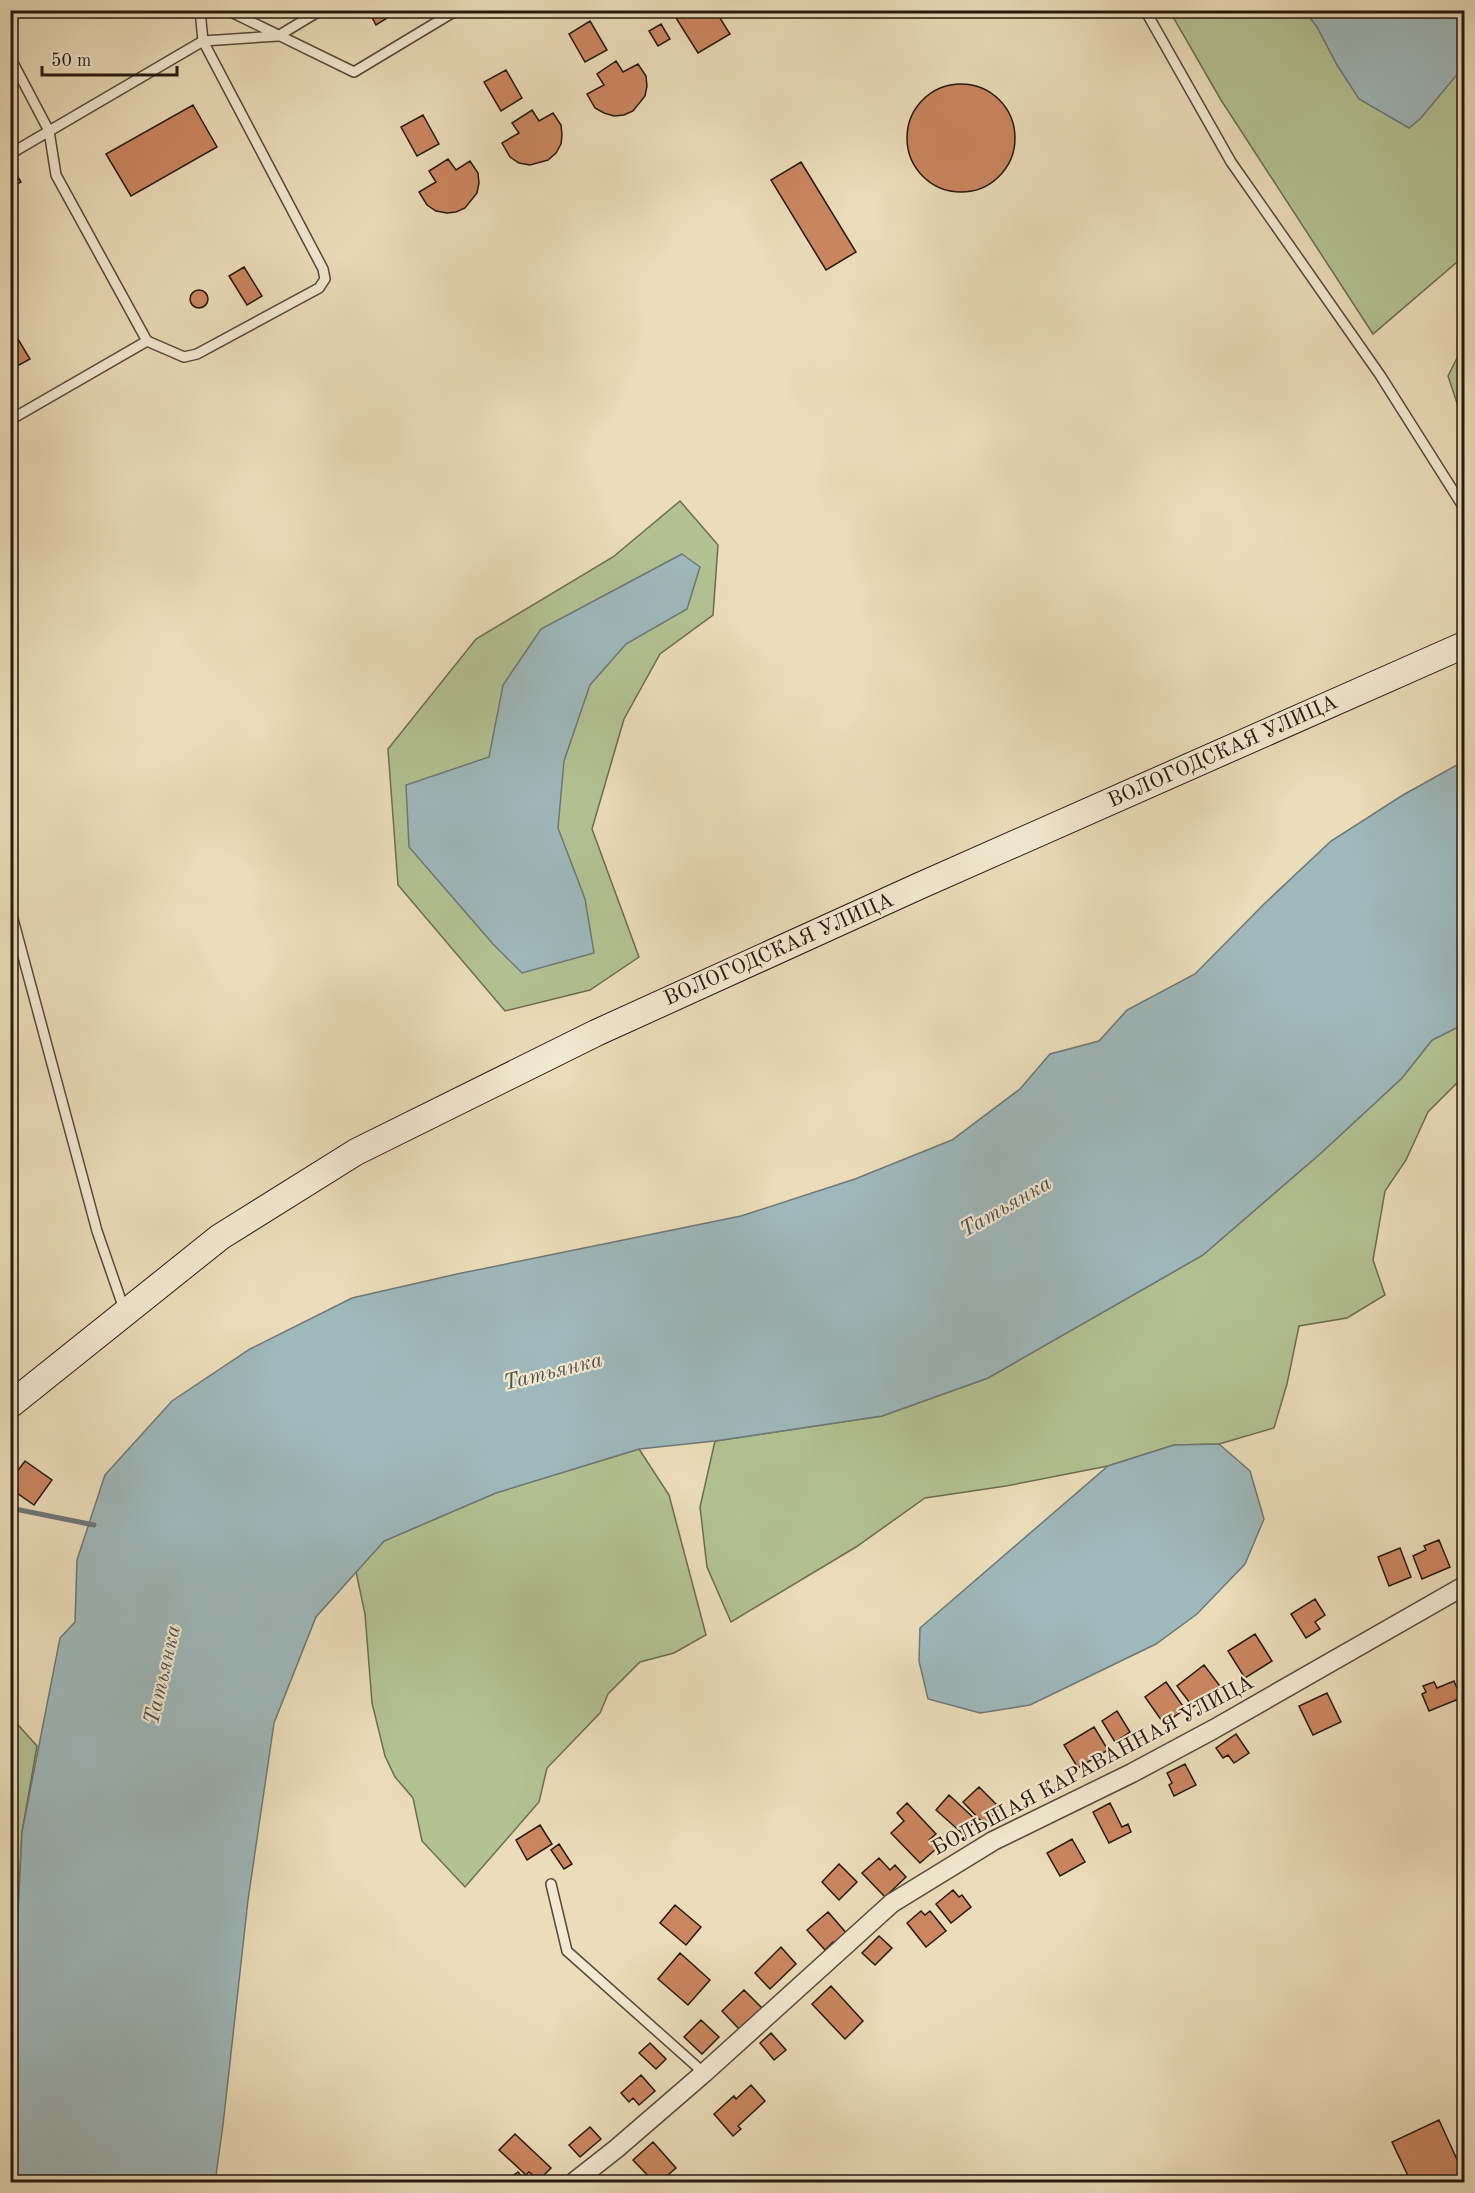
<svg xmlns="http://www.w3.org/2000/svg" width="1475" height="2193" viewBox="0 0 1475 2193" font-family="'Old Standard TT',serif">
<rect width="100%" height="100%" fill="#ebddba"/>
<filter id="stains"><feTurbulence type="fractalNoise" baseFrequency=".00333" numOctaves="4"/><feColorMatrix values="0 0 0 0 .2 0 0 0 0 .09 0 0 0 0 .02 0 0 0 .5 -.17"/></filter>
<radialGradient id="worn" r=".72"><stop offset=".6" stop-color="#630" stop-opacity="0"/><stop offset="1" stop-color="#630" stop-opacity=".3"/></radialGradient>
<path fill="#b3c293" stroke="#6c6d52" stroke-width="1.5" d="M1175,10L1464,11V262L1456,263L1373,334L1221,100L1173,17Z
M1464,344V424L1448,376Z
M680,501L718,545L713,615L660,654L624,719L592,829L639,957L590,990L505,1011L398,885L388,749L476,639L613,557Z
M1460,1026H1464V1080L1458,1082L1428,1112L1406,1160L1385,1191L1373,1260L1385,1295L1347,1318L1299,1326L1287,1384L1274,1428L1219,1444L1174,1445L1108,1466L1006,1486L925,1498L856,1547L731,1622L707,1567L700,1507L715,1441L882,1416L988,1378L1203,1255L1321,1153L1402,1078L1432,1040Z
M639,1449L669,1495L706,1635L674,1653L640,1662L608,1694L600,1713L547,1768L539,1802L465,1887L422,1841L413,1798L395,1777L385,1756L372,1703L365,1614L356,1572L384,1541L495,1493Z
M11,1717L37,1746L22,1832L14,1993L11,2003Z"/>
<path fill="#9eb8bb" stroke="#6e7877" stroke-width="1.5" d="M1305,11H1464V66L1421,118L1409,128L1359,99L1337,65L1317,27Z
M682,554L700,567L687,609L626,644L590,685L564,761L558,828L585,899L594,953L522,973L493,944L409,847L406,785L489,757L503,685L541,629Z
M1464,761V1026H1460L1432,1040L1402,1078L1321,1153L1203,1255L988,1378L882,1416L715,1441L639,1449L496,1493L384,1541L316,1617L274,1723L248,1900L223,2125L215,2182H11V2003L14,1993L22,1832L60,1638L75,1622L77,1560L105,1475L172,1401L250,1349L352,1298L457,1274L741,1216L855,1179L952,1140L1020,1089L1050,1054L1099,1041L1127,1010L1195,974L1264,904L1331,841L1403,795Z
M1219,1444L1250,1471L1264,1519L1245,1564L1197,1614L1156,1644L1030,1705L980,1713L928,1699L919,1661L920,1628L1108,1466L1174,1445Z"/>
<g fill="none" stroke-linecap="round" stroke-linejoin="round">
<path stroke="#6e7877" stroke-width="5" d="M10,1508L94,1525"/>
</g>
<path fill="#cb8660" stroke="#261810" stroke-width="1.5" d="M368,10H400L376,25Z
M671,10H715L730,34L698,53Z
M590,21L607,50L585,62L569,34Z
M661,24L670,39L658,46L649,31Z
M616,61L623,72L638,64L646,76L647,86L645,96L633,111L624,115L614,116L604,113L595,108L587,94L604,85L597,74Z
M506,70L522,98L501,111L484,82Z
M907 138a54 54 0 1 1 108 0a54 54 0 1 1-108 0Z
M193,105L217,147L131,196L106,154Z
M532,110L539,121L553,113L561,125L562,135L561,144L556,153L548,160L530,165L519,163L510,157L502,143L519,133L512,123Z
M423,115L439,144L417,156L401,127Z
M448,159L456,170L470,161L478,173L479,183L477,193L465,208L456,212L447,213L436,211L427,205L419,192L436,182L429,171Z
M801,162L856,252L826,270L771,180Z
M12,167L21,182L10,188V168Z
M244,267L262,296L247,305L229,276Z
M190 299a9 9 0 1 1 18 0a9 9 0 1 1-18 0Z
M10,326L30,359L10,370Z
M25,1461L52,1480L34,1505L10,1488V1481Z
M1439,1540L1450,1567L1422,1579L1413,1556L1426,1550L1424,1546Z
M1400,1548L1411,1577L1389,1586L1378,1557Z
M1315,1599L1325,1615L1315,1622L1320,1629L1306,1638L1291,1614Z
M1255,1634L1272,1661L1245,1678L1228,1651Z
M1204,1665L1220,1686L1193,1707L1177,1686Z
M1454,1681L1461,1698L1429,1711L1422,1694L1426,1692L1423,1686L1434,1682L1437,1688Z
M1166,1682L1185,1709L1164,1724L1145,1697Z
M1327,1693L1341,1722L1313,1735L1299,1706Z
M1117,1711L1130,1732L1115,1742L1102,1721Z
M1094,1727L1108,1750L1078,1768L1064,1745Z
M1236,1734L1249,1753L1234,1763L1228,1755L1223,1758L1216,1748Z
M1185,1764L1196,1785L1174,1796L1169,1785L1172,1783L1167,1773Z
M979,1787L1000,1808L984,1824L963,1802Z
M949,1795L976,1820L963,1834L936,1810Z
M907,1803L936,1834L929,1840L937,1848L920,1863L891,1833L904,1821L897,1813Z
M1110,1803L1122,1827L1128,1824L1131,1832L1109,1843L1093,1812Z
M540,1825L552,1844L527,1860L516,1840Z
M1072,1839L1085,1862L1060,1876L1047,1853Z
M559,1844L572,1864L564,1869L551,1850Z
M879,1858L890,1870L895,1865L906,1877L885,1897L862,1873Z
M839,1864L857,1882L839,1900L822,1882Z
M953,1890L959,1897L962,1895L971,1907L951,1923L936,1904Z
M675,1905L701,1927L686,1945L660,1923Z
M921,1911L925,1915L930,1911L946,1931L926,1947L907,1923Z
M828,1912L849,1936L837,1947L833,1942L825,1950L807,1930Z
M879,1936L892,1948L875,1965L862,1953Z
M781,1947L796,1964L770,1989L755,1973Z
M680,1953L710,1980L688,2005L658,1979Z
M831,1986L863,2021L845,2039L812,2004Z
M744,1990L762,2008L740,2030L722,2011Z
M701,2020L719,2037L702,2054L684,2037Z
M771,2033L786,2050L774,2060L760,2043Z
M650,2043L666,2059L656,2069L639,2053Z
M641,2075L655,2091L639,2105L633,2098L629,2102L621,2093Z
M751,2085L765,2101L738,2126L741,2129L733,2136L714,2114L734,2096L736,2099Z
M1439,2120L1464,2175V2182H1411L1392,2142Z
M590,2127L601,2139L580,2157L569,2145Z
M515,2134L551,2168L539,2180L529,2172L526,2175L499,2150Z
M653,2142L676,2168L660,2182H654L633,2160Z
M518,2172L526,2182H504Z"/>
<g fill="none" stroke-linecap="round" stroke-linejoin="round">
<g stroke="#57493a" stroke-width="12">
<path id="lane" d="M227,10L354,72L457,10
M1145,10L1231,162L1380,375L1464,508
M10,57L49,131L56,175L147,341
M10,154L203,41L200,10
M10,420L147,341L184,357L197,354L319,288L325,279L323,269L203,41L278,36L321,10
M10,908L97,1231L124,1309
M551,1884L567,1951L704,2073"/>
</g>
<g stroke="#57493a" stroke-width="21">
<path id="street" d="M574,2182L616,2149L704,2073L892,1903L993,1841L1132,1773L1214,1729L1464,1586"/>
</g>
<g stroke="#261810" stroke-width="28">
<path id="secondary" d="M10,1405L220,1237L356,1152L596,1033L917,887L1464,645"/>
</g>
<use href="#lane" stroke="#f2e9d2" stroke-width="9"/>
<use href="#street" stroke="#f2e9d2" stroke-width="18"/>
<use href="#secondary" stroke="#f2e9d2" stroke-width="26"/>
</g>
<g text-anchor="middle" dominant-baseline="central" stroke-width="4.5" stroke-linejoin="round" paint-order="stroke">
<g font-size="21" fill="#261810" stroke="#f2e9d2">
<text transform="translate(1223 752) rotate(-24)">ВОЛОГОДСКАЯ УЛИЦА</text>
<text transform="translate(779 950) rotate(-24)">ВОЛОГОДСКАЯ УЛИЦА</text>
<text transform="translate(1093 1766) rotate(-28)">БОЛЬШАЯ КАРАВАННАЯ УЛИЦА</text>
</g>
<g font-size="22" font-style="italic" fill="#50504c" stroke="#f2e9d2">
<text transform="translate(1006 1207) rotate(-30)">Татьянка</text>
<text transform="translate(553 1372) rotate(-14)">Татьянка</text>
<text transform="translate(163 1675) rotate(-77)">Татьянка</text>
</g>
</g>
<rect width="1475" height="2193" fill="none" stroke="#ebddba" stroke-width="36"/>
<rect x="12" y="12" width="1451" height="2169" fill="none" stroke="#261810" stroke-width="3"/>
<rect x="18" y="18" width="1439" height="2157" fill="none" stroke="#261810" stroke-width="1.5"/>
<path d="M42 66v9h135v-9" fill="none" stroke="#261810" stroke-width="3"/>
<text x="51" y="66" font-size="18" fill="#261810" stroke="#f2e9d2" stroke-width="4.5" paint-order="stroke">50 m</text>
<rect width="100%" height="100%" filter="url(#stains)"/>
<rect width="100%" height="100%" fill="url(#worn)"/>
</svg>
